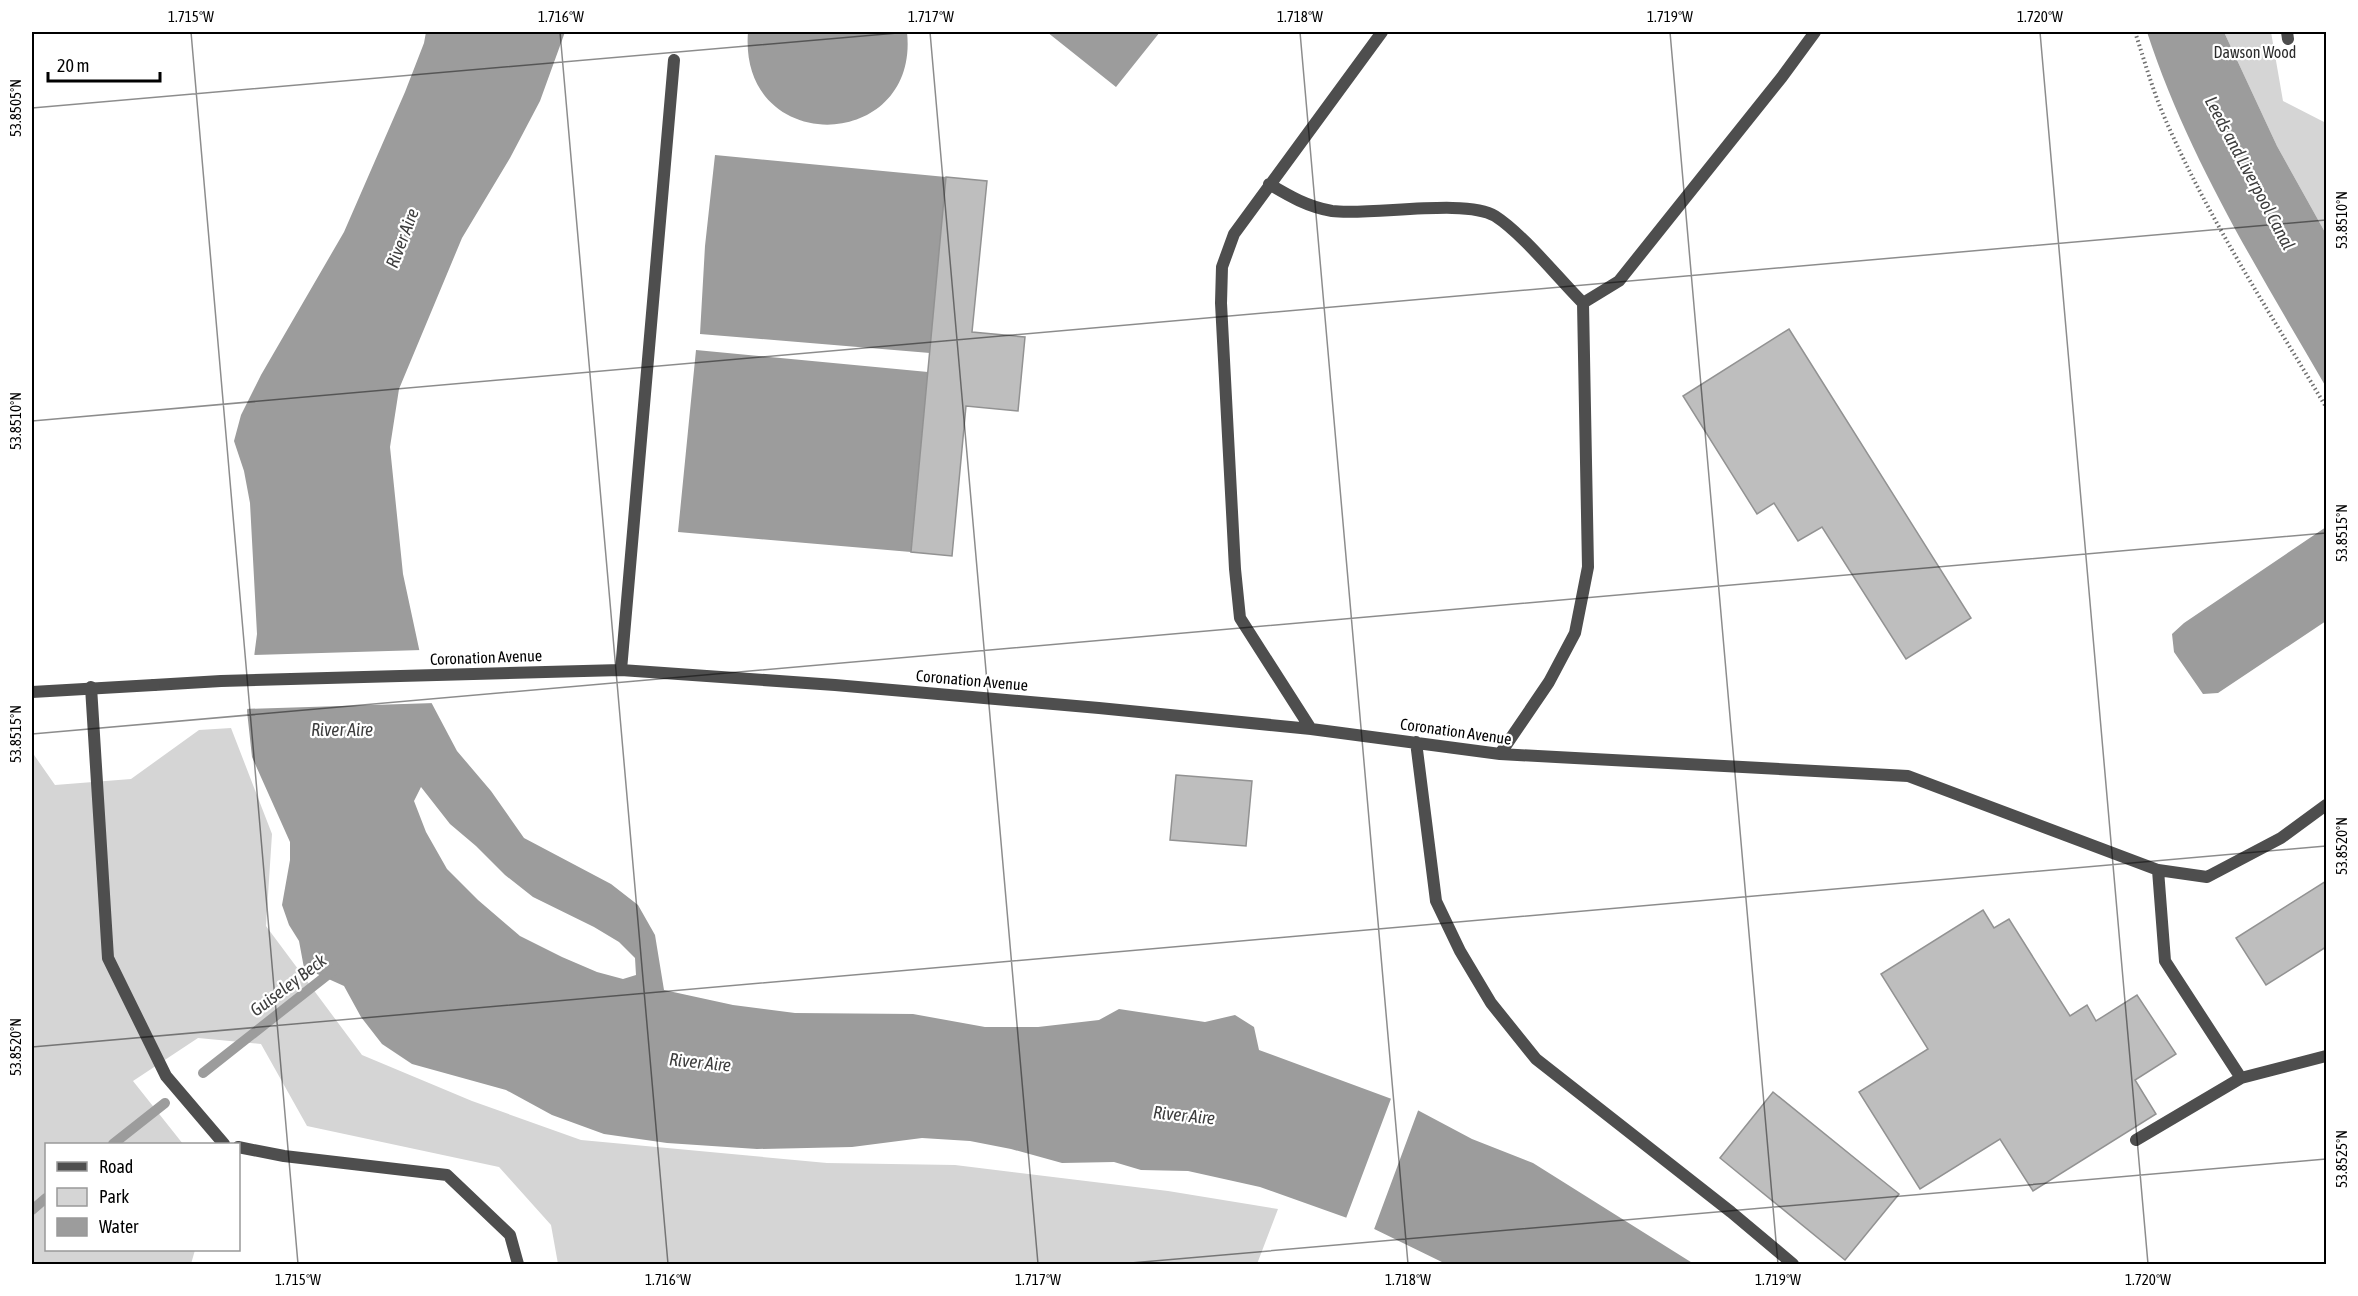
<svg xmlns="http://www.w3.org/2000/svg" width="2358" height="1296" viewBox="0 0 2358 1296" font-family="'Asap Condensed',sans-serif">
<rect width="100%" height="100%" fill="#fff"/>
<path fill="#d5d5d5" d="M2224,32H2271L2283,101L2326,123V234L2277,146Z
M231,728L272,834L266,926L362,1055L472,1101L581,1140L827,1163L955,1165L1168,1191L1278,1209L1257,1264H558L551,1225L499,1167L307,1126L261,1044L198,1038L133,1081L183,1144H46V1250H195L191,1264H32V752L55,785L131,779L199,730Z"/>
<path fill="#9c9c9c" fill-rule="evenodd" d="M426,32H565L540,101L510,158L462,238L399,389L390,447L403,574L430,700L457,751L491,791L524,838L611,884L638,905L655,935L664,990L733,1005L795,1013L913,1014L985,1027H1038L1099,1020L1119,1009L1205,1022L1235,1015L1254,1027L1259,1050L1408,1105L1472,1139L1533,1163L1694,1264H1446L1364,1224L1260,1187L1188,1171L1141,1170L1114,1162L1062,1163L1011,1149L970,1141L922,1138L852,1147L757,1149L667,1143L604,1134L552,1115L506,1090L412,1064L382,1044L361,1017L344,986L304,968L299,941L289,925L282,905L290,860V842L252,757L247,711L257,634L250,503L244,471L234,441L241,415L261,375L344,232L405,92L424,43ZM421,787L450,824L476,846L505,875L533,897L594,927L619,942L635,958L636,975L623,979L597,972L562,957L520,936L478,900L447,869L426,832L414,801Z
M748,32H907C920,153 738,158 748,32Z
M1047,32H1160L1116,87Z
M2147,32H2224L2277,146L2326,234V387C2260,273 2188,158 2147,32Z
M715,155L946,177L930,353L700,334L705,246Z
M696,350L928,372L911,552L678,532Z
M2326,527V621L2218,693L2203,694L2174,652L2172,634L2184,623Z"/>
<path fill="#fff" d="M422,650L435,703L244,709L251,655Z
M1392,1096L1419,1108L1373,1232L1345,1221Z"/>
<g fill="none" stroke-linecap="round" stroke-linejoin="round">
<path stroke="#9c9c9c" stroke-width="10" d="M203,1073L335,969
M113,1144L165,1103
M32,1210L46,1198"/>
</g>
<path fill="#bebebe" stroke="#929292" stroke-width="1.5" d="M946,177L987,181L972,332L1025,337L1018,411L966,406L952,556L911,552Z
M1789,329L1971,618L1906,659L1822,527L1798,541L1774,503L1757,514L1683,396Z
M1176,775L1252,781L1246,846L1170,840Z
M2326,881V947L2266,985L2236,938Z
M1983,910L1994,928L2009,919L2070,1016L2087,1005L2096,1021L2137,995L2176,1054L2135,1080L2156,1114L2033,1191L2000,1139L1920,1189L1859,1092L1928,1049L1881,974Z
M1773,1092L1899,1194L1845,1260L1720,1158Z"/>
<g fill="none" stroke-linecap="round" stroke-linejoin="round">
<path stroke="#707070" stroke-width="4" stroke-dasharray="1.5 3" stroke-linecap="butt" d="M2135,32C2144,59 2152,88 2163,114C2207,217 2269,311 2326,407"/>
<path stroke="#4e4e4e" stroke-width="12" d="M2287,32L2288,39
M1269,184C1289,196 1308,207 1332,211C1370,216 1466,198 1495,216C1523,234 1558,278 1583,303L1588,567L1575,633L1549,682L1500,754
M1583,303L1619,281L1782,77L1815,32
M621,670L674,60
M154,685L221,681L621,670L835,685L1099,708L1311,729L1500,754L1908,776L2158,870L2207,877L2281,838L2326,805
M91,687L108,958L166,1076L224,1144
M1311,729L1240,618L1235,569L1221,303L1222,267L1234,234L1382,32
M1416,742L1436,901L1460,951L1491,1003L1536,1059L1731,1212L1793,1264
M2241,1078L2326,1056
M2136,1140L2241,1078L2165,961L2158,870
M238,1147L284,1156L447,1175L510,1235L518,1264"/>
<path stroke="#4e4e4e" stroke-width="12" d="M32,692L154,685"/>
</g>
<path fill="none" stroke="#000" stroke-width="1.5" stroke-opacity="0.45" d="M191,32L298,1264M560,32L668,1264M930,32L1038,1264M1300,32L1408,1264M1670,32L1778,1264M2040,32L2148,1264M32,108L909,32M32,421L2326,220M32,734L2326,533M32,1047L2326,846M1119,1264L2326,1159"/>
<g text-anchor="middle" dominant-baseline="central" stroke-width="4.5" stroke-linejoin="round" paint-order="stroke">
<g font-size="16" fill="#2c2c2c" stroke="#fff">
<text x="2255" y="52">Dawson Wood</text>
</g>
<g font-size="16" fill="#000" stroke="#fff">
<text transform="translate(486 657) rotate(-2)">Coronation Avenue</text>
<text transform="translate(972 680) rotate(5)">Coronation Avenue</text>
<text transform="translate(1456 731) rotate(8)">Coronation Avenue</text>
</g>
<g font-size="18" font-style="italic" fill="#3d3d3d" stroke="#fff">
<text transform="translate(2250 173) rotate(62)">Leeds and Liverpool Canal</text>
<text transform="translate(402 238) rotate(-69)">River Aire</text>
<text x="342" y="729">River Aire</text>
<text transform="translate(288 985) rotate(-37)">Guiseley Beck</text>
<text transform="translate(700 1062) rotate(6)">River Aire</text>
<text transform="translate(1184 1115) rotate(6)">River Aire</text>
</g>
</g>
<rect width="2358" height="1296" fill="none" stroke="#ffffff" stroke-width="66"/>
<rect x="45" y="1143" width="195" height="108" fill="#ffffff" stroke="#999999" stroke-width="1.5"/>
<rect x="57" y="1162" width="30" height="9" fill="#4e4e4e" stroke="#999999" stroke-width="1.5"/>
<text x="99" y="1173" font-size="18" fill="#000000">Road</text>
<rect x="57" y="1188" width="30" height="18" fill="#d5d5d5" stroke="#999999" stroke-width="1.5"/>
<text x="99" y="1203" font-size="18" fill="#000000">Park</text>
<rect x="57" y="1218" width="30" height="18" fill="#9c9c9c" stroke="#999999" stroke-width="1.5"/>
<text x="99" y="1233" font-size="18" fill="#000000">Water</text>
<path d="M48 72v9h112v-9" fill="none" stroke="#000000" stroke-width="3"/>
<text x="57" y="72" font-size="18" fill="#000000" stroke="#ffffff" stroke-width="4.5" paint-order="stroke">20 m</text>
<rect x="33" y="33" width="2292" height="1230" fill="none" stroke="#000" stroke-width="2"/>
<g font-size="15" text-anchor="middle" fill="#000">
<text x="191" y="22">1.715°W</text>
<text x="561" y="22">1.716°W</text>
<text x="931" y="22">1.717°W</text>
<text x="1300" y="22">1.718°W</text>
<text x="1670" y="22">1.719°W</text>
<text x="2040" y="22">1.720°W</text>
<text transform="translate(16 108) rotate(-90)" y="5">53.8505°N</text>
<text transform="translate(2342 220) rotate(-90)" y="5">53.8510°N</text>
<text transform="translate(16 421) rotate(-90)" y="5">53.8510°N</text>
<text transform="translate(2342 533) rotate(-90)" y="5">53.8515°N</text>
<text transform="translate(16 734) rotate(-90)" y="5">53.8515°N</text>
<text transform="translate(2342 846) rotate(-90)" y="5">53.8520°N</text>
<text transform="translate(16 1047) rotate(-90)" y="5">53.8520°N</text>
<text transform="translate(2342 1159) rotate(-90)" y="5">53.8525°N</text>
<text x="298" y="1285">1.715°W</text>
<text x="668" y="1285">1.716°W</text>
<text x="1038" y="1285">1.717°W</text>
<text x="1408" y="1285">1.718°W</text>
<text x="1778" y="1285">1.719°W</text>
<text x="2148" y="1285">1.720°W</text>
</g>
</svg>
